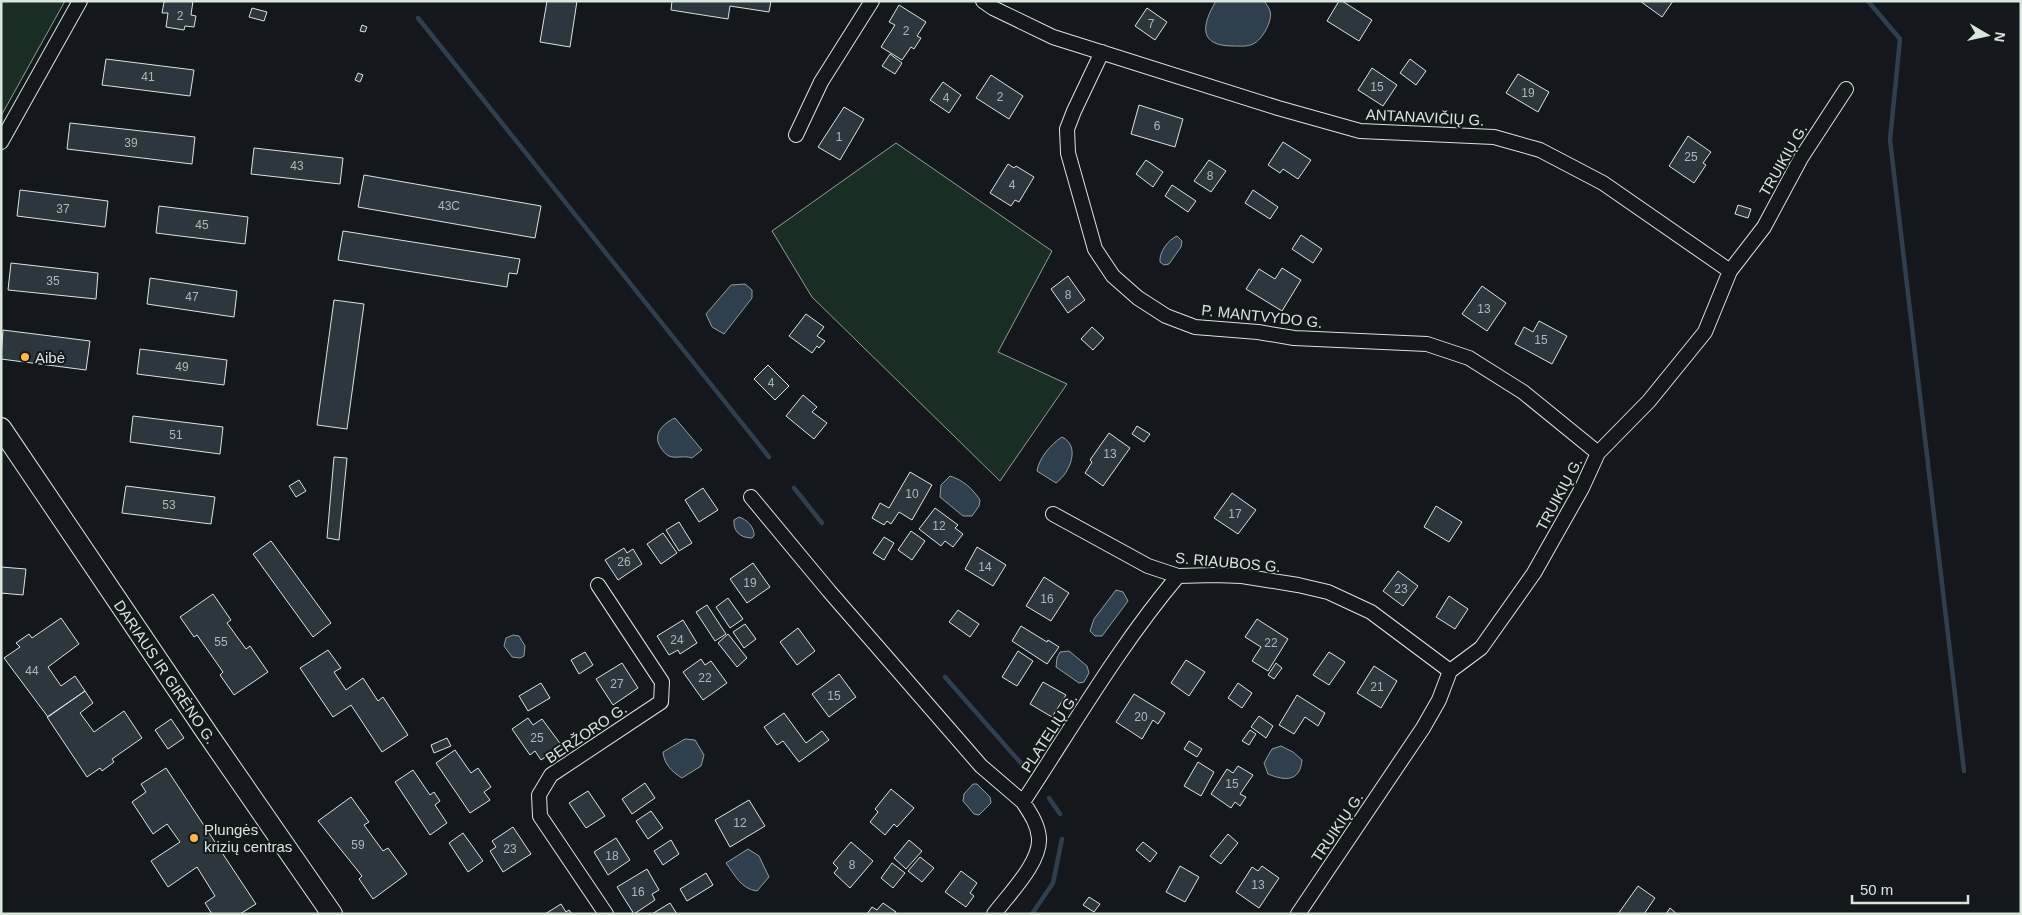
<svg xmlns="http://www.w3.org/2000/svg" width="2022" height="915" viewBox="0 0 2022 915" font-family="Helvetica,sans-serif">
<rect width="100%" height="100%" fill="#14181c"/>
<path fill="#1a2d24" stroke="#939e99" d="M1,1H65L1,116Z
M896,143L1052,251L998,352L1067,384L1000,481L812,297L772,231Z"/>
<path fill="#2f3f4d" stroke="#939e99" d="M1216,1H1264C1266,4 1269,7 1270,11C1273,21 1262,40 1253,44C1247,47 1239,46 1233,46C1199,46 1201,26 1216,1Z
M1177,236L1182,241L1181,247L1169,264L1164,265L1160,262C1159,252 1168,240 1177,236Z
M745,284L752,290V298L724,334L712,327L706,314L731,285Z
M675,418L702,450L692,458C683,455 676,459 669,456C665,454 664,452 661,448C652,435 662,424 675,418Z
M1062,437C1081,446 1070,473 1056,483L1037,471C1039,458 1051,444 1062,437Z
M950,476C963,480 973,489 980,500L979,506L972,516H963L940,497L941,485Z
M739,517C746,519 755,527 754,536L752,538C740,538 733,531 734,520Z
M1116,590L1123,592L1128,601L1102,636H1095L1090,631L1094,619Z
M513,635L519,636L525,646L524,656L520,658L512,657L504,646L506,638Z
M1069,651L1087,666L1089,673L1084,682L1079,683L1056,667L1057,658L1060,652Z
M685,739L695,740L704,755L701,766L682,778C672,772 664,764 663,752Z
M1281,746L1293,752L1302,760C1300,782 1285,781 1268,774L1264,763L1272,749Z
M973,784H977L990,797L991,803L979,815L974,814L963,801L964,794Z
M748,849L759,856L769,877L757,891C741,889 735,875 726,863Z"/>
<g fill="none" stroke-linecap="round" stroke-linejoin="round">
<path stroke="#2f3f4d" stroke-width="4.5" d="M1868,1L1900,39L1890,140L1964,771
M418,18L769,457
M794,488L822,523
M945,677L1027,770
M1049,798L1060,814
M1032,914L1053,883L1062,839"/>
</g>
<path fill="#2c363c" stroke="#d8e6dc" d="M170,1H193L191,15L196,16L194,27L185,26L184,30L166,27L168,13H162L164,2Z
M547,1H577L570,47L540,42Z
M672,1H771L769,12L730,6L728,19L671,10Z
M1339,1H1342L1372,20L1359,41L1327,21Z
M1640,1H1673L1662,17Z
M899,5L926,22L917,36L921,38L914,49L911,47L902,60L881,47L895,25L889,22Z
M252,8L267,12L264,21L249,17Z
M1147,8L1167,22L1155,40L1135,26Z
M362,25L367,27L365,32L360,31Z
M890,54L902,63L895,74L882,66Z
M106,59L194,70L190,96L102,85Z
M1410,59L1426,71L1416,85L1400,73Z
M1372,68L1397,85L1383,106L1358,90Z
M358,73L363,75L360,82L355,80Z
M1518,74L1549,92L1538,112L1506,93Z
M991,75L1023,96L1009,119L976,98Z
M943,82L961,95L949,113L930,100Z
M1139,105L1183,119L1175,147L1131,134Z
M844,107L864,119L840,160L818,147Z
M70,123L195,137L192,164L67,149Z
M1688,136L1711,152L1703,163L1706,165L1694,183L1669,166Z
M1283,142L1311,160L1298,179L1283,169L1280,173L1268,165Z
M254,148L343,158L340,184L251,174Z
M1146,160L1163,172L1153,187L1136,174Z
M1209,160L1226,171L1211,192L1194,181Z
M1008,164L1014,168L1016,166L1034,177L1019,202L1015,200L1011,206L990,193Z
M364,175L541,206L535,238L358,207Z
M1172,185L1196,201L1188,212L1165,196Z
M20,190L108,201L105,227L17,216Z
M1253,190L1278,207L1270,219L1245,203Z
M1738,205L1751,209L1748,218L1735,214Z
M159,206L248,217L245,244L156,233Z
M343,231L520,259L517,274L509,273L507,287L338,260Z
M1301,235L1322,249L1313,263L1292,249Z
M11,263L98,273L96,299L8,290Z
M1282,268L1301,280L1282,311L1246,289L1259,269L1275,279Z
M1068,276L1085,300L1068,313L1051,289Z
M150,278L237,291L234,317L147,304Z
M1482,286L1506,303L1487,331L1462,314Z
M334,300L364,304L347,429L317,425Z
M806,314L824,327L817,336L825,341L819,348L817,346L812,353L789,336Z
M1539,321L1567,336L1552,364L1515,344L1524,327L1533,332Z
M1092,327L1104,338L1093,350L1081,339Z
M3,330L90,341L86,370L1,359Z
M140,349L227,360L224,385L137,374Z
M768,365L789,386L775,400L754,379Z
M803,395L817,407L812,412L827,423L814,439L786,416Z
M133,416L223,427L220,454L130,442Z
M1137,426L1150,434L1144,442L1132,434Z
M1109,433L1130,448L1103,486L1085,473L1092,462L1090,460Z
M334,457L347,458L339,540L327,538Z
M910,472L932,485L912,520L899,512L891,524L887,521L884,525L872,518L880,503L889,508Z
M299,480L306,491L296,497L289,486Z
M126,486L215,497L211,524L122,513Z
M703,488L718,510L699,522L685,500Z
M1232,493L1256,510L1238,534L1214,518Z
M1436,506L1462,522L1449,542L1424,527Z
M935,508L958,525L955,528L963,534L953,547L945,541L941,546L919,529Z
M679,522L692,543L679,551L666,530Z
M911,531L925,541L912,560L898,550Z
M663,533L677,553L661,564L647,544Z
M884,537L894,543L884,560L873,553Z
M271,541L331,623L313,637L253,554Z
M977,547L1006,565L993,586L965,569Z
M624,548L627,553L633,549L642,564L618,580L605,560Z
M753,563L770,587L747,603L730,579Z
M1,567L26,569L23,595L1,593Z
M1398,571L1418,586L1403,606L1383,591Z
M1044,577L1069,593L1051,621L1026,606Z
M213,594L231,620L227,623L246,649L250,646L268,672L234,695L220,675L223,672L197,635L194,637L180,617Z
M1449,596L1468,609L1455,629L1436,617Z
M728,598L743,619L730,628L716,607Z
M707,605L726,634L715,641L696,612Z
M958,610L979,624L970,637L949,622Z
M61,618L79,644L48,667L61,686L75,676L85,691L48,717L4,658L20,647L16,643L29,634L32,638Z
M1257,619L1288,639L1268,671L1252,661L1261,647L1245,637Z
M683,620L697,643L680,654L678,650L669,655L657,636Z
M745,624L756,639L744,648L733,632Z
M1021,626L1047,642L1048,640L1059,647L1047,664L1012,641Z
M798,628L815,651L797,665L780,642Z
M728,634L747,658L737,667L718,643Z
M328,650L341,668L334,672L346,690L363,678L378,701L383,697L408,735L382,752L351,705L333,717L300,668Z
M1018,651L1033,661L1017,686L1002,677Z
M585,652L593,665L579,674L571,660Z
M1329,652L1345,662L1329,685L1313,675Z
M701,659L705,665L711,661L727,683L703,700L683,672Z
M1186,660L1205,672L1189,696L1171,683Z
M622,663L638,688L613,705L596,679Z
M1276,663L1282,668L1274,679L1268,675Z
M1374,666L1397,681L1381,708L1357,693Z
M839,674L856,697L829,717L812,694Z
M1043,682L1066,695L1052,717L1030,704Z
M541,683L550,698L528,711L519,696Z
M1238,683L1252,693L1242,708L1228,698Z
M85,691L93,703L80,713L94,732L124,711L142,738L112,759L114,762L102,771L100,768L87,777L47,717Z
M1134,694L1165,713L1158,724L1153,720L1142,739L1116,722Z
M1297,695L1325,713L1318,726L1305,717L1294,734L1279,725Z
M784,713L806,743L822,731L829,740L799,762L783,741L777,745L764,727Z
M1259,716L1273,726L1266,738L1251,727Z
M528,718L533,725L542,719L562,746L541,760L535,751L530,755L512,729Z
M171,719L184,738L168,749L155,730Z
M1250,730L1256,734L1249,745L1242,741Z
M447,738L451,746L434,753L431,745Z
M1189,741L1202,749L1197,757L1184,749Z
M455,750L471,773L478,768L491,787L484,792L490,800L470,813L436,763Z
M1198,762L1214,772L1201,796L1184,786Z
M1238,766L1253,775L1240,794L1246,797L1240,806L1235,802L1231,808L1211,794L1227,769L1233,773Z
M166,768L256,904L240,914H212L205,903L215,896L197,867L168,887L151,861L180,842L167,824L153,834L132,802L146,792L141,784Z
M413,770L430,795L434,792L440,801L435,805L447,823L430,835L395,782Z
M645,783L655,798L632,814L622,799Z
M891,789L914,808L897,827L894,824L885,835L870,822L878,812L875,809Z
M588,791L605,816L586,828L569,803Z
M351,797L369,822L364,825L383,851L388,848L407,874L373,899L359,879L362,876L318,821Z
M749,800L765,826L730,847L715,820Z
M651,811L663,828L648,839L636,821Z
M513,827L531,854L503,872L490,851L496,847L492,841Z
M463,833L483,861L468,872L449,843Z
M1228,834L1238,843L1221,864L1210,856Z
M616,838L630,860L608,875L594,852Z
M671,840L679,854L663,865L654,851Z
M909,840L922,851L906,869L894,858Z
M851,842L873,861L850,888L834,873L838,868L833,863Z
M1143,842L1157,853L1150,862L1136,850Z
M920,857L934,868L922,882L908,871Z
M892,863L905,873L893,888L881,878Z
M1180,866L1199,877L1185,902L1166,892Z
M1262,866L1279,878L1259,908L1236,892L1252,867L1258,871Z
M647,869L659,890L652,894L655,900L634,914L617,887Z
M961,871L977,883L970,893L974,896L966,907L945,892Z
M706,873L713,885L687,901L680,889Z
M1638,886L1655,898L1644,914H1618Z
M1089,897L1100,904L1094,912L1083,905Z
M670,903L677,914H652Z
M883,903L896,912L895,914H867L872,907L877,910Z
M561,904L566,912L569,910L572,914H545Z
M1670,908L1677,914H1666Z"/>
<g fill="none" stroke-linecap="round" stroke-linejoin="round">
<g stroke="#d8e6dc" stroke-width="16">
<path id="street" d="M983,1L993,8L1053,37L1278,108L1360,131L1494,137L1540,150L1603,183L1730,271
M1102,52L1074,111L1067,129L1068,153L1095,249L1113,276L1138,298L1166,316L1195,327L1258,332L1294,338L1427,344L1469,358L1523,392L1598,453
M796,135L821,82L872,1
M1,142L80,1
M751,497L829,591L981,766L1023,802
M1053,514L1148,566L1178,576L1214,575L1242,576L1298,585L1328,592L1371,612L1450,671
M598,585L662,682L661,702L551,775L539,795L540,816L606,914
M994,914C1009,894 1041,862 1039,838C1038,824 1030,813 1023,802C1073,726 1119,646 1178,576
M1298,914L1423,728L1439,700L1450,671L1481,648L1534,573L1582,488L1598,453L1649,401L1705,332L1730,271L1764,227L1801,158L1846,89"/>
</g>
<g stroke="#d8e6dc" stroke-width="22">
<g id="secondary">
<path id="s1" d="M1,428L207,733L332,914"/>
</g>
</g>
<use href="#street" stroke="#14181c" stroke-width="14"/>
<use href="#secondary" stroke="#14181c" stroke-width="20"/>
</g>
<g fill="#ffb74d" stroke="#14181c" stroke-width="2">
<circle cx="25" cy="357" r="5"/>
<circle cx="194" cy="838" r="5"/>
</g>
<g text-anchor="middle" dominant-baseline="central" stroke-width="4" stroke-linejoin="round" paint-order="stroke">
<g font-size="12" fill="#adbab4">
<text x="180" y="16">2</text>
<text x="1151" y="24">7</text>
<text x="906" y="31">2</text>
<text x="148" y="77">41</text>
<text x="1377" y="87">15</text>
<text x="1528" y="93">19</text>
<text x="1000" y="97">2</text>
<text x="946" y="98">4</text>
<text x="1157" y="126">6</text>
<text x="839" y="137">1</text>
<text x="131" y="143">39</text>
<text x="1691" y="157">25</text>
<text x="297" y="166">43</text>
<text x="1210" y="176">8</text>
<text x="1012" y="185">4</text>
<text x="449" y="206">43C</text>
<text x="63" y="209">37</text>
<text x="202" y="225">45</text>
<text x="53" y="281">35</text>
<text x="1068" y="295">8</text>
<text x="192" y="297">47</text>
<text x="1484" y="309">13</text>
<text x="1541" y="340">15</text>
<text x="182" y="367">49</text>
<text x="771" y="383">4</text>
<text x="176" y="435">51</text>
<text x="1110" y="454">13</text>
<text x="912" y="494">10</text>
<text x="169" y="505">53</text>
<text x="1235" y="514">17</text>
<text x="939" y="526">12</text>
<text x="624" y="562">26</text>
<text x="985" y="567">14</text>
<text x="750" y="583">19</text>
<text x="1401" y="589">23</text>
<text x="1047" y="599">16</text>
<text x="677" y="640">24</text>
<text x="221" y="642">55</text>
<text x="1271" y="643">22</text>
<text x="32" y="671">44</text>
<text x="705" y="678">22</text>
<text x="617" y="684">27</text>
<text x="1377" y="687">21</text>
<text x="834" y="696">15</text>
<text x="1141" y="717">20</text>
<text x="537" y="738">25</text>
<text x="1232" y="784">15</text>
<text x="740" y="823">12</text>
<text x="358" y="845">59</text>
<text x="510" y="849">23</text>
<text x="612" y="856">18</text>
<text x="852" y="865">8</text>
<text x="1258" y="885">13</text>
<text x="638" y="892">16</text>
</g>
<g font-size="15" fill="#d8e6dc" stroke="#14181c">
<text transform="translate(1425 117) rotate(3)">ANTANAVIČIŲ G.</text>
<text transform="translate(1783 160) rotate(-60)">TRUIKIŲ G.</text>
<text transform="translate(1262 316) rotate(6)">P. MANTVYDO G.</text>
<text transform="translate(1559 494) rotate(-62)">TRUIKIŲ G.</text>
<text transform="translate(1228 562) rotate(5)">S. RIAUBOS G.</text>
<text stroke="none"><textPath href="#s1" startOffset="294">DARIAUS IR GIRĖNO G.</textPath></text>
<text transform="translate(586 733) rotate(-34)">BERŽORO G.</text>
<text transform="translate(1049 733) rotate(-57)">PLATELIŲ G.</text>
<text transform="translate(1337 827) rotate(-56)">TRUIKIŲ G.</text>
</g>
<g font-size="15" fill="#d8e6dc" stroke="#14181c" text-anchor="start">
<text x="35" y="357">Aibė</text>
<text x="204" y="829">Plungės<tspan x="204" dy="17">krizių centras</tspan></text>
</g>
</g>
<rect width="2022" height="915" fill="none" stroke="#d8e6dc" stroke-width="5"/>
<g transform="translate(1987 35) rotate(99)" stroke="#14181c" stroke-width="4" paint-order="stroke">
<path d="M0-4L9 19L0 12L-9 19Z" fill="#d8e6dc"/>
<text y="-8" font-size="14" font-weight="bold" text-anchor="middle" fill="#d8e6dc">N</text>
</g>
<path d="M1852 895v8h116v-8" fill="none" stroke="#d8e6dc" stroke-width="2.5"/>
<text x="1860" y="895" font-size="15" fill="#d8e6dc" stroke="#14181c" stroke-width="4" paint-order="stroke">50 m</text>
</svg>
